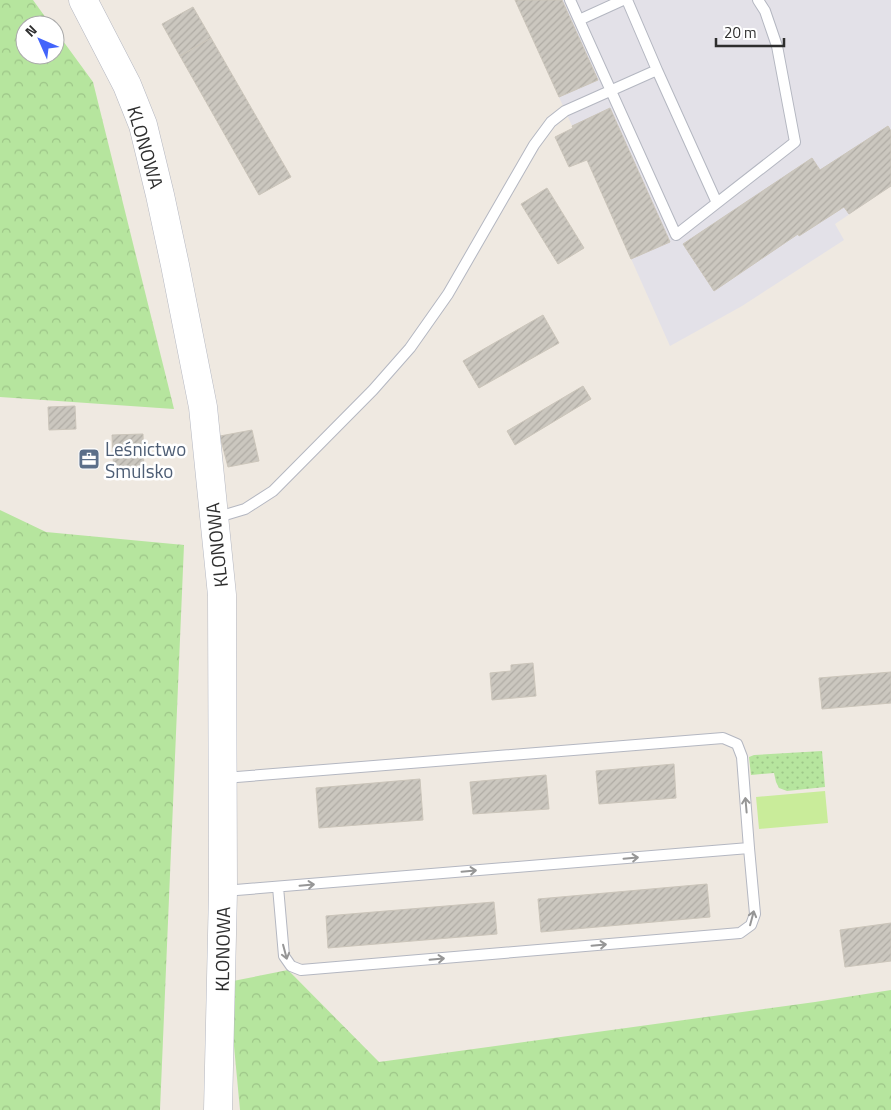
<svg xmlns="http://www.w3.org/2000/svg" width="891" height="1110" viewBox="0 0 891 1110" font-family="'Titillium Web',sans-serif">
<defs>
<pattern id="forest-crowns" width="20" height="18" patternUnits="userSpaceOnUse" patternTransform="scale(1.25)"><rect width="20" height="18" fill="#b6e59e"/><path d="M2 6a3 3 0 1 1 6 0M12 15a3 3 0 1 1 6 0" fill="none" stroke="#9dc588"/></pattern>
<pattern id="park-dots" width="8" height="8" patternUnits="userSpaceOnUse" patternTransform="scale(1.25)"><rect width="8" height="8" fill="#b6e59e"/><path d="M2 2h.1M6 6h.1" fill="none" stroke="#9dc588" stroke-width="1.8" stroke-linecap="round"/></pattern>
<pattern id="building-hatch" width="6" height="6" patternUnits="userSpaceOnUse" patternTransform="scale(1.25)"><rect width="6" height="6" fill="#cbc7bf"/><path d="M-1 1l2-2M0 6l6-6M5 7l2-2" fill="none" stroke="#afaba4"/></pattern>
</defs>
<rect width="100%" height="100%" fill="#efe9e1"/>
<path fill="#e3e1e8" d="M515,0H891V186L835,224L844,240L742,306L670,346L587,160L569,167L555,137L573,128Z"/>
<path fill="url(#forest-crowns)" d="M0,0H33L51,25H25V55H55V30L93,82L174,409L0,397Z
M0,510L46,532L184,545L160,1110H0Z
M288,970L379,1062L815,1002L891,990V1110H240L228,982Z"/>
<path fill="url(#park-dots)" d="M822,751L825,787L787,791L779,788L776,782L774,773L751,775L749,757L754,755Z"/>
<path fill="#c9ec9a" d="M825,791L828,823L759,829L756,797Z"/>
<path fill="url(#building-hatch)" stroke="#cbc5ba" d="M515,0H562L598,80L559,97Z
M193,7L211,38L180,56L162,24Z
M211,38L291,177L259,195L180,56Z
M610,108L670,242L631,259L587,160L569,167L555,137L573,128L572,126Z
M888,126L891,131V186L849,214L844,207L799,236L798,234L714,291L683,244L812,158L820,170Z
M547,188L584,248L558,264L521,204Z
M543,315L559,343L479,388L463,361Z
M583,386L591,399L515,445L507,431Z
M75,406L76,429L49,430L48,407Z
M252,430L259,461L228,467L220,436Z
M143,434L144,474L114,475L112,435Z
M533,663L536,696L492,700L490,673L511,671V665Z
M891,672V703L822,709L819,678Z
M674,764L676,798L599,804L596,771Z
M546,775L549,809L473,814L470,782Z
M420,779L423,820L319,828L316,788Z
M707,884L710,917L541,932L538,899Z
M494,902L497,934L328,948L326,916Z
M891,923V961L845,967L840,930Z"/>
<g fill="none" stroke-linecap="round" stroke-linejoin="round">
<g stroke="#b4b7c1" stroke-width="12">
<path id="lane" d="M570,0L676,235L795,142L777,46L765,11L758,0
M579,20L623,0
M657,70L717,203
M215,518L245,509L273,491L373,390L410,348L448,294L534,145L551,122L565,111L657,70L627,0
M224,778L723,738L737,744L742,757L749,848L224,891
M278,887L284,956L291,966L301,970L740,933L751,925L755,914L749,848"/>
</g>
<g stroke="#b4b7c1" stroke-width="29">
<path id="secondary" d="M83,0L127,85L143,125L160,195L175,265L203,407L222,595L223,891L218,1110"/>
</g>
<use href="#lane" stroke="#fff" stroke-width="10"/>
<use href="#secondary" stroke="#fff" stroke-width="28"/>
</g>
<defs><path id="oneway-shaft" d="M-6 0H5M1.5-3L5.5 0L1.5 3" fill="none" stroke-width="1.6" stroke-linecap="round" stroke-linejoin="round" transform="scale(1.25)"/></defs>
<g stroke="#969696">
<use href="#oneway-shaft" transform="translate(746 805) rotate(-95)"/>
<use href="#oneway-shaft" transform="translate(631 858) rotate(-5)"/>
<use href="#oneway-shaft" transform="translate(469 871) rotate(-5)"/>
<use href="#oneway-shaft" transform="translate(307 885) rotate(-5)"/>
<use href="#oneway-shaft" transform="translate(752 918) rotate(-75)"/>
<use href="#oneway-shaft" transform="translate(599 945) rotate(-5)"/>
<use href="#oneway-shaft" transform="translate(285 952) rotate(75)"/>
<use href="#oneway-shaft" transform="translate(437 959) rotate(-5)"/>
</g>
<defs>
<g id="office-square" transform="scale(1.125)"><rect x="-9" y="-9" width="18" height="18" rx="4" fill="#5c6f8a" stroke="#fff"/><path d="M-6-3h4V-5.5h4V-3h4V5H-6ZM-1-4.5V-3h2v-1.5ZM-6 0V1H6V0Z" fill="#fff"/></g>
</defs>
<g fill-rule="evenodd">
<use href="#office-square" x="89" y="459"/>
</g>
<g text-anchor="middle" dominant-baseline="central" stroke-width="5" stroke-linejoin="round" paint-order="stroke">
<g font-size="19" fill="#2e2e2e" stroke="#fff">
<text transform="translate(146 147) rotate(74)">KLONOWA</text>
<text transform="translate(216 545) rotate(-96)">KLONOWA</text>
<text transform="translate(222 949) rotate(-89)">KLONOWA</text>
</g>
<g font-size="19" fill="#4e5e75" stroke="#fff" text-anchor="start">
<text x="105" y="448">Leśnictwo<tspan x="105" dy="22">Smulsko</tspan></text>
</g>
</g>
<g transform="translate(40 40) rotate(315)"><circle r="24" fill="#ffffff" stroke="#ababab"/>
<path d="M0-4L9 19L0 12L-9 19Z" fill="#4264fb"/>
<text y="-8" font-size="14" font-weight="bold" text-anchor="middle" fill="#2e2e2e">N</text>
</g>
<path d="M716 38v8h68v-8" fill="none" stroke="#2e2e2e" stroke-width="2.5"/>
<text x="724" y="38" font-size="15" fill="#2e2e2e" stroke="#ffffff" stroke-width="4" paint-order="stroke">20 m</text>
</svg>
